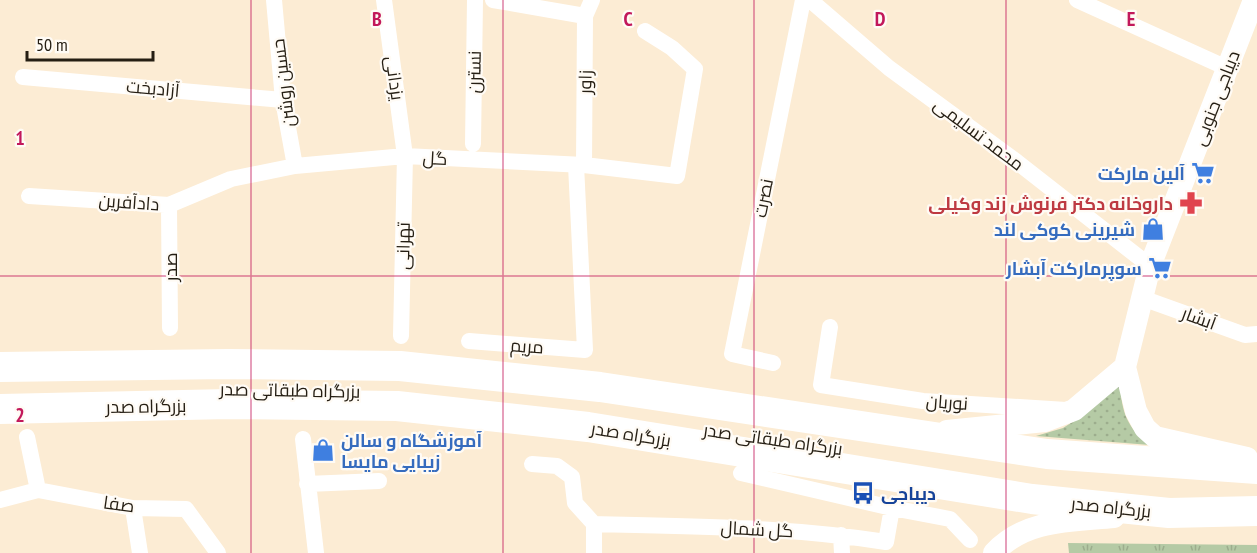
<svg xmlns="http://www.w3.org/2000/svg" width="1257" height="553" viewBox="0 0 1257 553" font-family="'PT Sans Narrow',Cairo,sans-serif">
<defs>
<pattern id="grass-dots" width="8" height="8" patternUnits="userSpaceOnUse" patternTransform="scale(1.5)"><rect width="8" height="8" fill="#b5caa5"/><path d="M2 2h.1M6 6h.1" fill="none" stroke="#9cad8d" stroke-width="1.8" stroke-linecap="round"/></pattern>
<pattern id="park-tufts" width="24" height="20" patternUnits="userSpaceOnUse" patternTransform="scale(1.5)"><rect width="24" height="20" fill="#b5caa5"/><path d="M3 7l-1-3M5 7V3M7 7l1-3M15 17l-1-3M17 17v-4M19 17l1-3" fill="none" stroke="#9cad8d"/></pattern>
</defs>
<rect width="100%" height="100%" fill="#fcecd4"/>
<path fill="url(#grass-dots)" d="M1120,379C1121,409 1125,427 1150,445L1036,436L1063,428L1085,414Z"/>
<path fill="url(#park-tufts)" d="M1068,543L1257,545V553H1069Z"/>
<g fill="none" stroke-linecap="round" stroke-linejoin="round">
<path stroke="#fff" stroke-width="16" d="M274,0L283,100L295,166
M384,0L405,156L401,336
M493,0L585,16
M810,0L889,68L1017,162L1150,266
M1077,0L1227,68
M23,77L283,100
M473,144L475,0
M584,165L585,16L592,0
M29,196L169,205L231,179L295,166L405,156L584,165L677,176L695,69L672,48L645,31
M169,205L170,328
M1142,298L1245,335L1257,334
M830,327L821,385L923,401L1066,410
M469,341L585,350L576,165
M773,363L732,354L803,0
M27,437L38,490
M303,439L316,553
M532,464L557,466L572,477L575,503L594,524
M741,473L892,508L950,519L970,540
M307,484L379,481
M0,500L38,490L133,508L186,509L218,553
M133,508L140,553
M594,524C692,526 789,527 886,542L892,508
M841,535L842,553
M594,553V524"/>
<path stroke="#fff" stroke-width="22" d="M947,431L1045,421L1074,410L1125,367
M1247,458L1155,437L1145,428L1136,411L1125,367L1150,266L1254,0
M994,553C1025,519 1071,521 1114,517"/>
<path stroke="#fff" stroke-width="30" d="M0,367L228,364L400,366L600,387L1047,454L1257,469
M0,409L229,404L397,406L588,427L1032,499L1169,513L1257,511"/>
</g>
<path fill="none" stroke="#c2185b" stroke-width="1.5" stroke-opacity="0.55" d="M251,0V553M503,0V553M754,0V553M1006,0V553M0,276H1257"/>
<defs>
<g id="supermarket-bare" transform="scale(1.8)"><path d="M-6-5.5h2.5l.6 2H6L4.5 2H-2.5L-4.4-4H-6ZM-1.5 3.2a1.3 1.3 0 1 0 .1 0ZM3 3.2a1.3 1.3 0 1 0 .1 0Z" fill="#3f7fe0" stroke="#fffbf5" stroke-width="2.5" paint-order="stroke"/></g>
<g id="pharmacy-bare" transform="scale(1.8)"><path d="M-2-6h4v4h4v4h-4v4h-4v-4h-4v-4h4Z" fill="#e0444e" stroke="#fffbf5" stroke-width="2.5" paint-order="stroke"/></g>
<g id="shop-bare" transform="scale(1.8)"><path d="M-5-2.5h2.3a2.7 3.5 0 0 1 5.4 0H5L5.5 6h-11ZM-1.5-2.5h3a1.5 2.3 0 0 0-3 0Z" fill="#3f7fe0" stroke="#fffbf5" stroke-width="2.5" paint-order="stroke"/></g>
<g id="bus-bare" transform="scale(1.8)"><path d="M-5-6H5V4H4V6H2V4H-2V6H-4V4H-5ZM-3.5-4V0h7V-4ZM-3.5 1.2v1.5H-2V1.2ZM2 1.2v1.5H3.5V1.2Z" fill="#1a4fb4" stroke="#fffbf5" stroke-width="2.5" paint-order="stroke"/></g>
</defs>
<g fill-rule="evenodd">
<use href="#supermarket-bare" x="1203" y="173"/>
<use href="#pharmacy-bare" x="1191" y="203"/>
<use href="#shop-bare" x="1153" y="229"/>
<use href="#supermarket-bare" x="1160" y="268"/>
<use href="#shop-bare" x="323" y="450"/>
<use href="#bus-bare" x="863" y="493"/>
</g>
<g text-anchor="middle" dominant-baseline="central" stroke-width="4.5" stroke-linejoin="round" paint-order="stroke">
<g font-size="18" fill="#251e13" stroke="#fffbf5">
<text transform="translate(474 72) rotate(-89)">نسترن</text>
<text transform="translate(395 78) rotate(82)">یزدانی</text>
<text transform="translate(585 82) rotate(-89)">زاور</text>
<text transform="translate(283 83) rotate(-97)">حسین روشن</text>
<text transform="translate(153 88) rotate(5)">آزادبخت</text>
<text transform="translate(1216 98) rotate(-69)">دیباجی جنوبی</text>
<text transform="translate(979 134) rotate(37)">محمد تسلیمی</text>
<text transform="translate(435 158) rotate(3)">گل</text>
<text transform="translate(763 198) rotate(-79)">نصرت</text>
<text transform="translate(129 202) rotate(4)">دادآفرین</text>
<text transform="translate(403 246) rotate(-89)">تهرانی</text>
<text transform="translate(170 267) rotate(-90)">صدر</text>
<text transform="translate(1199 318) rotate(20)">آبشار</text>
<text transform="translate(527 346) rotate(4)">مریم</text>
<text transform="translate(290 390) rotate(1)">بزرگراه طبقاتی صدر</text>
<text transform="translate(947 402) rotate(4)">نوریان</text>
<text transform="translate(146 406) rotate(-1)">بزرگراه صدر</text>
<text transform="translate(631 434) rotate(9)">بزرگراه صدر</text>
<text transform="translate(773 439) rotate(8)">بزرگراه طبقاتی صدر</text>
<text transform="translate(119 504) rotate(8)">صفا</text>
<text transform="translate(1111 507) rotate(6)">بزرگراه صدر</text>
<text transform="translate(757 529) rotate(3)">گل شمال</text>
</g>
<g font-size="18" font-weight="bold" fill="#366cbe" stroke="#fffbf5" text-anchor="end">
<text x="1185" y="173">آلین مارکت</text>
<text x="1135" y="229">شیرینی کوکی لند</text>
<text x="1142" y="268">سوپرمارکت آبشار</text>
<text x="341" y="440" text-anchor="start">آموزشگاه و سالن<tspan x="341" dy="21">زیبایی مایسا</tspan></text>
</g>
<g font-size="18" font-weight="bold" fill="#be3a42" stroke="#fffbf5" text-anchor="end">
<text x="1173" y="203">داروخانه دکتر فرنوش زند وکیلی</text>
</g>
<g font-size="18" font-weight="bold" fill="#164399" stroke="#fffbf5" text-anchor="start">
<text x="881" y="493">دیباجی</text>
</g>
</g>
<g font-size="20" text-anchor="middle" font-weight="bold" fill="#c2185b" stroke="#fffbf5" stroke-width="4.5" stroke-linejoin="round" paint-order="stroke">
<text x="377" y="26">B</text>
<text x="628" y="26">C</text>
<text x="880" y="26">D</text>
<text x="1131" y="26">E</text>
<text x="20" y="145">1</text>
<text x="20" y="422">2</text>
</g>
<path d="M27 51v9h126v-9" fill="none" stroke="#251e13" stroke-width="3"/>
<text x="36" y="51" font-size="18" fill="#251e13" stroke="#fffbf5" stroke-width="4.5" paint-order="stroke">50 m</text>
</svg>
